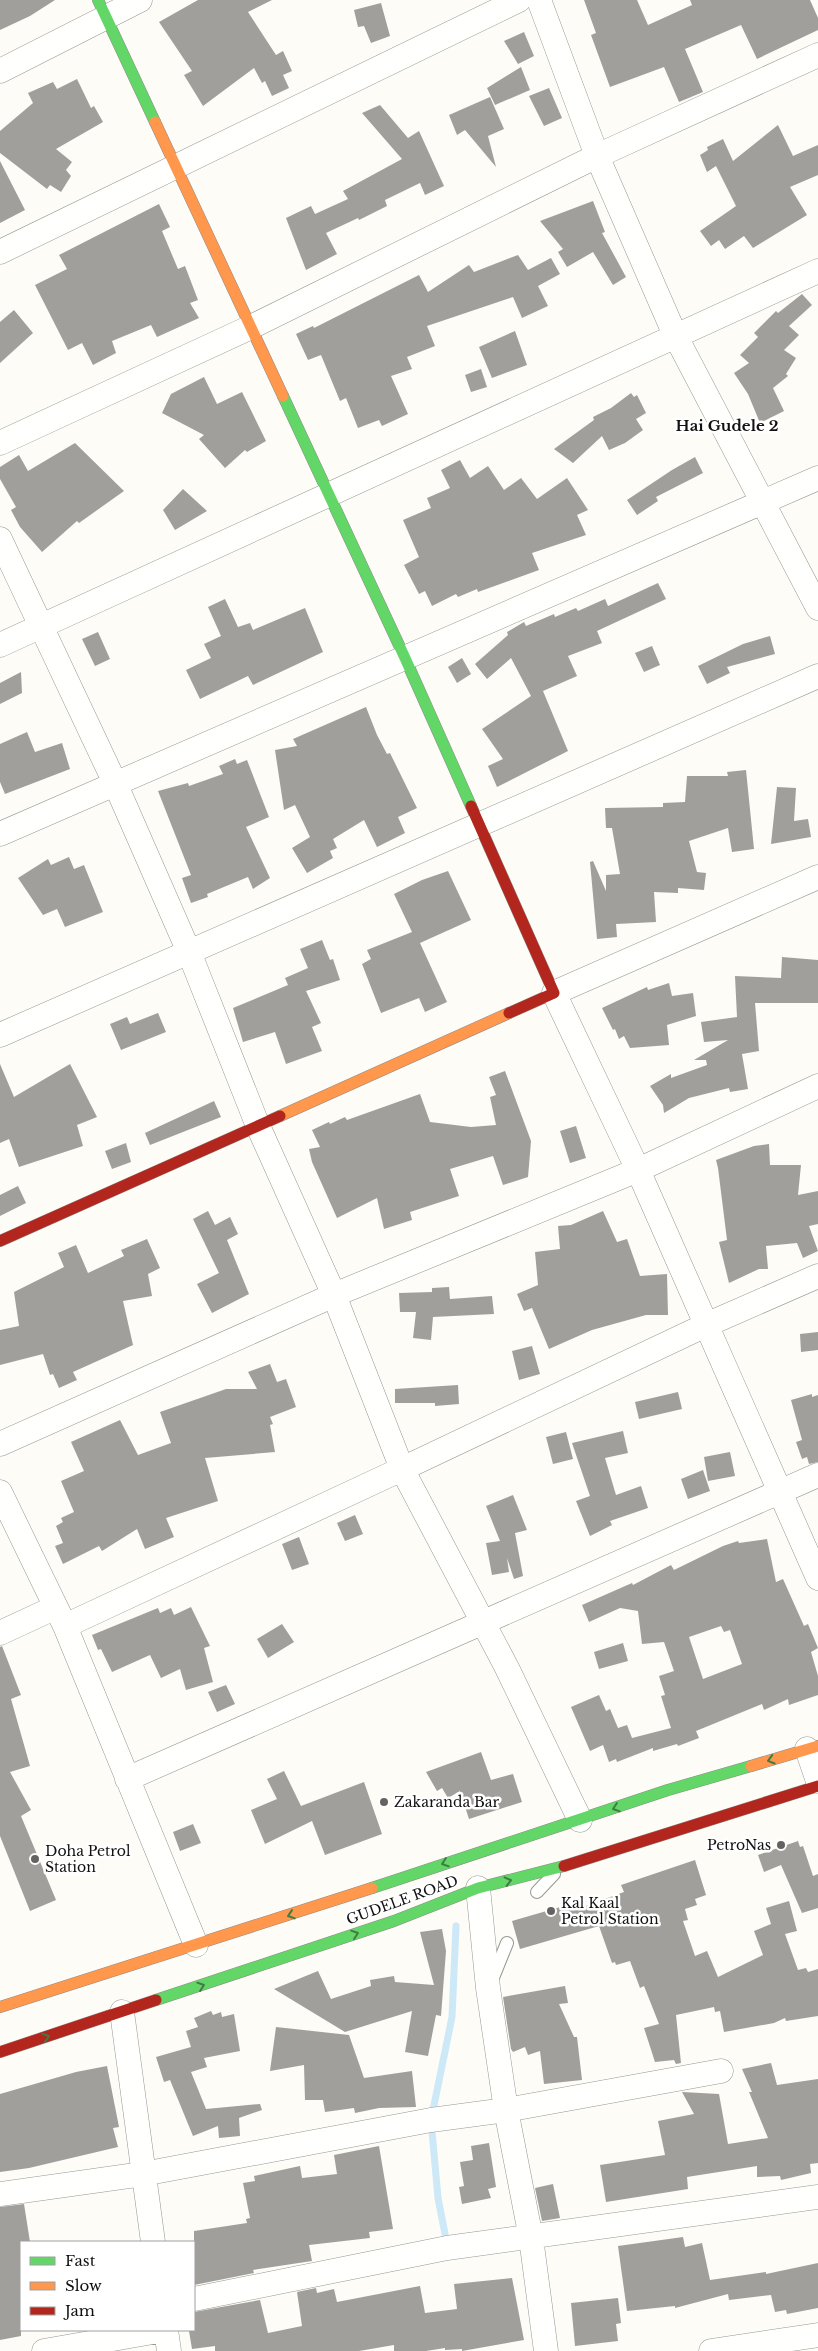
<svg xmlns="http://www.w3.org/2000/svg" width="818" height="2351" viewBox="0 0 818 2351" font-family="'Libre Baskerville',serif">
<rect width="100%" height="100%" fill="#fdfcf7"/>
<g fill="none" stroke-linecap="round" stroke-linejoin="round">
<path stroke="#cde8f7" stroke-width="7" d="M447,2244L438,2198L431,2120L452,2017L456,1926"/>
</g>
<path fill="#a19f9c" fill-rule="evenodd" d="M0,0H55L30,16L0,30Z
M198,0H272L248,12L276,55L283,51L292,71L283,75L289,88L272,96L265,81L262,83L254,68L203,106L184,75L192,71L159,22Z
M584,0H637L648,25L692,5L690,0H810L818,18V30L757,59L741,25L685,49L703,92L679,102L664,67L610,87L591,35L596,33Z
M381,3L390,36L371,43L364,26L358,27L354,10Z
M524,32L534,56L518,64L504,41Z
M521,67L530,90L495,105L487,88Z
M77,79L91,108L94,106L103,122L56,149L72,162L66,170L71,176L61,192L50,185L47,189L0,153V131L33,103L28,93L53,82L57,89Z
M549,88L562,118L544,126L529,96Z
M490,97L504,129L488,136L496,167L465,130L457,135L449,115Z
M380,105L408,138L419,131L444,186L425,195L420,183L385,200L387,206L359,220L358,218L326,233L337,254L306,270L286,218L311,206L315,214L348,199L343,191L402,159L362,113Z
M778,125L793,156L818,145V175L790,187L807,215L753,248L744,236L725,249L719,240L711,246L700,231L736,206L716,166L707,172L700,155L708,150L707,147L723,139L733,161Z
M0,161L25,210L0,223Z
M593,201L605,232L602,233L626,277L613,285L593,252L567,267L558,252L563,249L540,221Z
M159,204L170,227L162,231L178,269L185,266L198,300L190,303L199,318L157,337L151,325L112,341L116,353L93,365L82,343L68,350L35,285L67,269L59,255Z
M518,255L528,270L551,258L560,274L538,286L548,306L522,318L513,297L427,326L435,346L407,357L412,369L391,376L408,414L382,426L379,420L358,428L346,398L340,401L321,355L308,360L296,334L313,326L314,328L419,275L428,292L469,265L474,272Z
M802,294L812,305L789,326L799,335L784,350L796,358L786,374L788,376L773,388L784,411L760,423L748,394L734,373L749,363L740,355L758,337L754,333L776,311L778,313Z
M14,310L33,333L0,363V322Z
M515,331L527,365L492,378L479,347Z
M481,369L487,387L471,392L465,375Z
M204,377L217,404L242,392L266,441L247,452L245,450L225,468L199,439L204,435L162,413L171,394Z
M631,393L634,397L637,395L646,413L636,419L643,430L625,443L609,450L602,436L573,463L554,449L594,420L593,417L611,408Z
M75,443L124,491L79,523L77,521L42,552L20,527L11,510L16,507L0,479V467L19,455L28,471Z
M695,457L703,473L656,497L658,501L637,515L627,500L672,470Z
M460,460L470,478L488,466L504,490L521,478L537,499L567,478L588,510L577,515L586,535L532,553L539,570L478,592L477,589L458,597L456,594L432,606L425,591L419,594L404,565L419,557L403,520L431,508L427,498L450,488L441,470Z
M183,489L207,511L175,530L163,510Z
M658,583L666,599L597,631L602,643L568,656L577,676L543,691L568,751L497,787L488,766L503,759L482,729L531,696L511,658L487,679L475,664L508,635L507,632L524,622L526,626L554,614L555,617L576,608L578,611L605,599L608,606Z
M225,599L238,627L250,623L253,630L305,608L323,652L253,685L248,676L200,699L186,670L211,658L204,644L221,636L208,607Z
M98,632L110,659L95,666L82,639Z
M770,636L775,654L727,667L730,673L707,684L698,666L743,644Z
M652,646L660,665L644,672L635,653Z
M462,658L471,674L457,683L448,667Z
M21,672L22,693L0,704V683Z
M366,707L377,735L387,754L390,753L417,808L398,817L405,833L377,847L364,820L333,839L337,848L330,851L333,858L307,873L292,848L310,837L295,805L284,810L275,750L297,746L293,739Z
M27,732L35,752L62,743L70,769L5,794L0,782V744Z
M235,759L237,764L247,760L269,817L246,827L270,878L253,889L248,877L207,894L208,897L191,903L182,878L191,875L158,791L188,783L189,786L223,774L219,766Z
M746,770L754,849L732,852L728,828L689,841L697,872L706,873L704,890L678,888V893L654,892L656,922L616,924L617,937L597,939L590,862L593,861L606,891V875L620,874L612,828H606L605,808L663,807V803L685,802L687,776H728L727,772Z
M777,787L796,788L794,821L808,819L811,837L771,844Z
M69,857L74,869L84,865L103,912L65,927L57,909L43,915L18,878L48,859L51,865Z
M448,871L471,920L420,943L447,1002L425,1012L419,998L381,1013L362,964L371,959L367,950L412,932L394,894L422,880Z
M322,940L330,960L333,959L340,980L306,991L321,1023L312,1027L322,1051L286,1064L275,1032L243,1042L233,1008L288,985L285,978L308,968L300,949Z
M782,957L818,960V1003H755L759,1051L742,1054L748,1089L730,1092L729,1088L689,1098L664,1113L663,1105L650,1086L671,1074V1078L707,1065L706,1060H694L728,1040L704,1042L701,1022L737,1017L735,976L781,978Z
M669,983L672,996L693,993L696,1016L667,1025L669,1045L630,1048L624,1036L619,1039L615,1029L613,1030L602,1008L647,987L648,990Z
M158,1013L166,1032L121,1050L110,1024L127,1017L130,1024Z
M0,1064L14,1097L70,1064L97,1117L77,1125L83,1146L19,1167L9,1139L0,1143Z
M505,1071L531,1141L528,1177L503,1185L493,1156L450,1169L459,1196L410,1212L412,1220L384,1229L377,1198L337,1218L312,1162L309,1149L320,1147L312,1130L329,1122L330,1124L345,1117L347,1120L420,1094L430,1122L471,1127L496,1125L490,1097L496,1095L489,1077Z
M214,1101L221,1117L150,1145L145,1133Z
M576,1126L586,1158L570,1163L560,1131Z
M126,1143L131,1162L112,1169L105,1151Z
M769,1144L770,1165H801L798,1195L818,1191V1224L809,1226L818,1251L803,1258L797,1243L766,1246L768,1269H759L729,1283L719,1242L727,1240L718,1168L716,1160L754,1146Z
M18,1186L26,1203L0,1216V1195Z
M208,1211L215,1225L230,1217L238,1234L227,1240L249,1294L212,1313L197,1284L219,1273L193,1219Z
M603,1211L617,1242L627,1239L640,1276L667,1274L668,1315H646L592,1330L549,1349L532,1308L524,1311L517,1294L538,1285L535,1252L560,1249L558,1226L571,1225Z
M147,1239L160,1268L148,1274L152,1296L123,1301L133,1345L73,1372L77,1380L59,1388L53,1374L50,1375L43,1354L0,1365V1330L19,1326L14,1292L64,1267L58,1253L76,1245L88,1273L124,1256L121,1250Z
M449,1287L450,1299L492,1296L494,1314L433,1317L431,1340L413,1338L416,1312H400L399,1293L432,1292V1288Z
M818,1332V1350L801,1352L800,1334Z
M532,1346L540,1374L519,1380L512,1351Z
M270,1364L277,1382L286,1379L296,1407L270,1417L273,1424L270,1425L275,1452L205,1458L218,1501L166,1518L174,1537L145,1549L137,1529L102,1551L99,1546L63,1564L55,1546L63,1543L56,1526L63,1522L61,1518L74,1512L61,1481L84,1471L71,1442L120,1420L138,1455L171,1443L160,1412L226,1389H257L248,1372Z
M458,1385L459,1404L435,1406V1403H395V1389Z
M678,1392L682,1409L639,1419L635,1402Z
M812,1394V1397L818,1395V1462L809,1464L807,1457L802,1459L796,1442L802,1440L791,1400Z
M623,1431L628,1453L605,1458L616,1495L641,1486L648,1508L610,1521L612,1525L590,1536L576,1501L590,1496L572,1443Z
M566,1432L573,1459L553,1464L546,1437Z
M730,1452L735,1476L708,1481L704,1457Z
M703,1470L710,1491L688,1499L681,1479Z
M513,1495L527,1530L515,1533L523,1576L514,1579L507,1558L509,1572L492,1575L486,1543L500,1541L486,1506Z
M355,1515L363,1534L345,1541L337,1523Z
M299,1537L309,1564L292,1570L282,1544Z
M767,1539L776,1582L783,1579L804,1626L808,1624L818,1648L811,1652L818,1676V1695L789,1705L788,1699L764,1710L762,1704L696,1731L699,1738L678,1746L677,1744L653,1751V1748L617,1762L616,1759L609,1762L603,1745L590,1751L571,1707L599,1695L606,1711L610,1709L618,1728L627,1725L632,1738L671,1728L661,1696L665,1695L659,1676L674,1671L664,1642L642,1644L638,1611L620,1608L589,1622L582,1605L632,1583L633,1585L671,1565L674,1570L723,1546L738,1541L739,1543ZM721,1626L724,1632L730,1630L742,1664L703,1679L689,1637Z
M191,1607L210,1646L204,1648L213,1682L186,1690L180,1669L161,1678L150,1655L112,1672L101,1649L98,1650L92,1635L158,1608L160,1613L171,1608L174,1615Z
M282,1624L294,1642L268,1658L257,1639Z
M623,1643L628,1661L599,1669L594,1652Z
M2,1646L21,1695L11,1699L30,1766L10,1772L31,1810L21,1816L56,1900L30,1911L0,1836V1647Z
M226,1685L235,1704L217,1712L208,1692Z
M481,1752L491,1780L513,1774L522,1802L469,1819L460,1791L448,1798L442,1788L437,1791L426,1772Z
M284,1771L301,1806L364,1782L382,1834L325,1855L312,1821L265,1844L251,1810L277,1799L267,1779Z
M193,1824L201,1843L180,1851L173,1832Z
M798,1841L800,1847L803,1846L813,1876L818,1874V1908L802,1913L781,1865L764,1872L758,1855Z
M695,1860L706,1895L695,1899L697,1905L685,1909L688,1920L683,1921L695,1956L707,1951L718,1977L763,1955L754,1931L771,1924L766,1908L789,1901L797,1931L785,1934L798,1970L806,1968L808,1972L818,1969V2016L786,2021L785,2018L774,2023L724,2032L720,2011L715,2012L714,2007L676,2015L681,2063L676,2064L674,2060L655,2062L644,2028L659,2024L644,1986L640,1988L630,1961L616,1965L615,1962L612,1963L599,1926L520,1949L512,1921L581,1901L583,1907L624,1892L621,1885Z
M442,1929L446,1951L441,2016L436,2015L428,2056L405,2052L412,2011L345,2032L274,1989L318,1971L331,1999L371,1986L370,1980L394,1976L395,1982L434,1985L420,1932Z
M565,1986L568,2003L559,2004L574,2037H577L582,2080L544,2084L540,2051L528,2055L525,2047L513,2052L511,2049L503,1997Z
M211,2011L213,2015L221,2012L222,2017L234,2014L240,2051L204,2058L207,2067L191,2072L206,2109L260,2104L262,2110L239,2118L240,2136L219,2138L218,2126L193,2136L170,2080L164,2082L156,2057L191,2047L186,2031L198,2027L194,2018Z
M276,2027L349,2035L364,2078L412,2071L416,2107L379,2108L355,2113L354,2108L325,2112L323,2100H305L304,2065L270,2071Z
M771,2063L777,2085L818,2079V2163L810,2164L811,2173L781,2180L780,2176L757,2177V2166L687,2177L688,2189L606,2202L600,2165L665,2155L658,2121L694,2114L682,2092L719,2094L728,2144L768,2138L749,2092H752L742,2069Z
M107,2066L119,2127L113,2128L118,2147L29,2168L0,2172V2094L76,2072Z
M489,2143L496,2187L488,2189L491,2198L462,2204L459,2187L464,2186L460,2162L473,2160L471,2146Z
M379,2146L393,2229L369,2232L370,2238L309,2245L312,2261L253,2270L254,2273L194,2285V2231L247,2223L246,2219L250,2218L243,2183L255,2181L254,2176L300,2166L302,2178L337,2174L334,2155Z
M553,2184L560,2218L542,2221L535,2188Z
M24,2204L30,2242H21V2336L0,2340V2207Z
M683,2237L685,2247L702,2243L710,2280L766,2272V2274L818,2263V2308L787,2314L786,2310L775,2312L771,2295L729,2300L728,2294L675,2308V2306L627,2311L618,2246Z
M512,2278L524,2340L462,2351V2349L445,2350V2348L426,2351H394V2345L359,2351H215V2346L192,2349L189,2331L194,2330V2312L260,2300L268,2333L302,2326L297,2292L316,2288L317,2293L334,2289L337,2302L420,2286L425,2313L457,2309L454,2284Z
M618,2298L621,2323L616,2324L618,2341L575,2346L571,2303Z"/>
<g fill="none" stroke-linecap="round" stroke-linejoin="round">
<g stroke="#979795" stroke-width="14">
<path id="lane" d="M537,1892L554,1874
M492,1980L507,1943"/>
</g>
<g stroke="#979795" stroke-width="25">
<path id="street" d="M539,0L597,156L675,335L818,608
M0,71L140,0
M0,252L519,0
M0,443L251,327L597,156L818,55
M0,539L115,783L189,952L258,1126L334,1295L402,1469L706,1325L818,1276
M0,645L818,271
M0,834L818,478
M818,877L554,993L638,1170L818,1578
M0,1035L818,676
M0,1444L334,1295L638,1170L818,1086
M0,1492L65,1626L196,1945
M65,1626L402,1469L507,1668L580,1820
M0,1633L54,1608
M807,1749L818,1781
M127,1779L818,1475
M478,1888L488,1988L506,2110L531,2238L546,2351
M122,2012L153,2242
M0,2194L143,2174L431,2120L506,2110L721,2071
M194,2299L447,2248L818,2197
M166,2330L169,2351
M44,2351L164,2330
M711,2351L818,2335"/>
</g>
<g stroke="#8e8d8b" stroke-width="12">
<path id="fast" d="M98,0L155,122
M283,396L405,658L471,806
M372,1888L668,1790L751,1766
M156,2000L394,1921L478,1888L564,1866"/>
</g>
<g stroke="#8e8d8b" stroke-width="12">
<path id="slow" d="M155,122L283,396
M280,1116L509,1013
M751,1766L818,1746
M0,2007L372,1888"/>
</g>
<g stroke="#8e8d8b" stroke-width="12">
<path id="jam" d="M471,806L554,993L509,1013
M0,1241L280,1116
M564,1866L818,1786
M0,2052L156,2000"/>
</g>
<use href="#lane" stroke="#fffffe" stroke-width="12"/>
<use href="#street" stroke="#fffffe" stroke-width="24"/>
<use href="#fast" stroke="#63d668" stroke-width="11"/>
<use href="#slow" stroke="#ff974d" stroke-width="11"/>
<use href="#jam" stroke="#b3261e" stroke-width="11"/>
</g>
<defs><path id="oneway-chevron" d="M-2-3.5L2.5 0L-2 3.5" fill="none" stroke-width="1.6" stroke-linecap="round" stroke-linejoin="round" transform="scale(1.25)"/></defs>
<g stroke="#3e7d41">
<use href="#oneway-chevron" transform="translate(771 1760) rotate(164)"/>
<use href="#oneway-chevron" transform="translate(616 1808) rotate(161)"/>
<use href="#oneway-chevron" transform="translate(445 1863) rotate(161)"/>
<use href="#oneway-chevron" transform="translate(508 1881) rotate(-14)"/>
<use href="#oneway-chevron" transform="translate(291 1915) rotate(162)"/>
<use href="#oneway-chevron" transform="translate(355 1934) rotate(-19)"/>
<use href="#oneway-chevron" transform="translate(201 1986) rotate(-19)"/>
<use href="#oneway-chevron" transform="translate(46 2037) rotate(-19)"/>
</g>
<g fill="#646362" stroke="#fff" stroke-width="2">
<circle cx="384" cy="1802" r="5"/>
<circle cx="781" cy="1845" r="5"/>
<circle cx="35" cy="1859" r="5"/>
<circle cx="551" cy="1911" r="5"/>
</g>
<g text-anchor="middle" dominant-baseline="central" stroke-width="5" stroke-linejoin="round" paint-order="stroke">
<g font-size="14" fill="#111" stroke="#fff" text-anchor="start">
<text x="394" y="1802">Zakaranda Bar</text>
<text x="771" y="1845" text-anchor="end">PetroNas</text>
<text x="45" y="1851">Doha Petrol<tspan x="45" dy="16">Station</tspan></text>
<text x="561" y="1903">Kal Kaal<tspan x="561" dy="16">Petrol Station</tspan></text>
</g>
<g font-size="14" fill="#111" stroke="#fff">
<text transform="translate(402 1900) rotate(-20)">GUDELE ROAD</text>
</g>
<g font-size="15" font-weight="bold" fill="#111" stroke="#fff">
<text x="727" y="425">Hai Gudele 2</text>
</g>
</g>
<rect x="20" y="2241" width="175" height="90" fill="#ffffff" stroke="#a0a0a0"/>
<rect x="30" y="2257" width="25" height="8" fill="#63d668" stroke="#a0a0a0"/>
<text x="65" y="2266" font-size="15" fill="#111111">Fast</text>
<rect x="30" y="2282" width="25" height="8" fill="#ff974d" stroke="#a0a0a0"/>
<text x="65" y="2291" font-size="15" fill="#111111">Slow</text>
<rect x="30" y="2307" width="25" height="8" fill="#b3261e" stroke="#a0a0a0"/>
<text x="65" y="2316" font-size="15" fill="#111111">Jam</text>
</svg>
